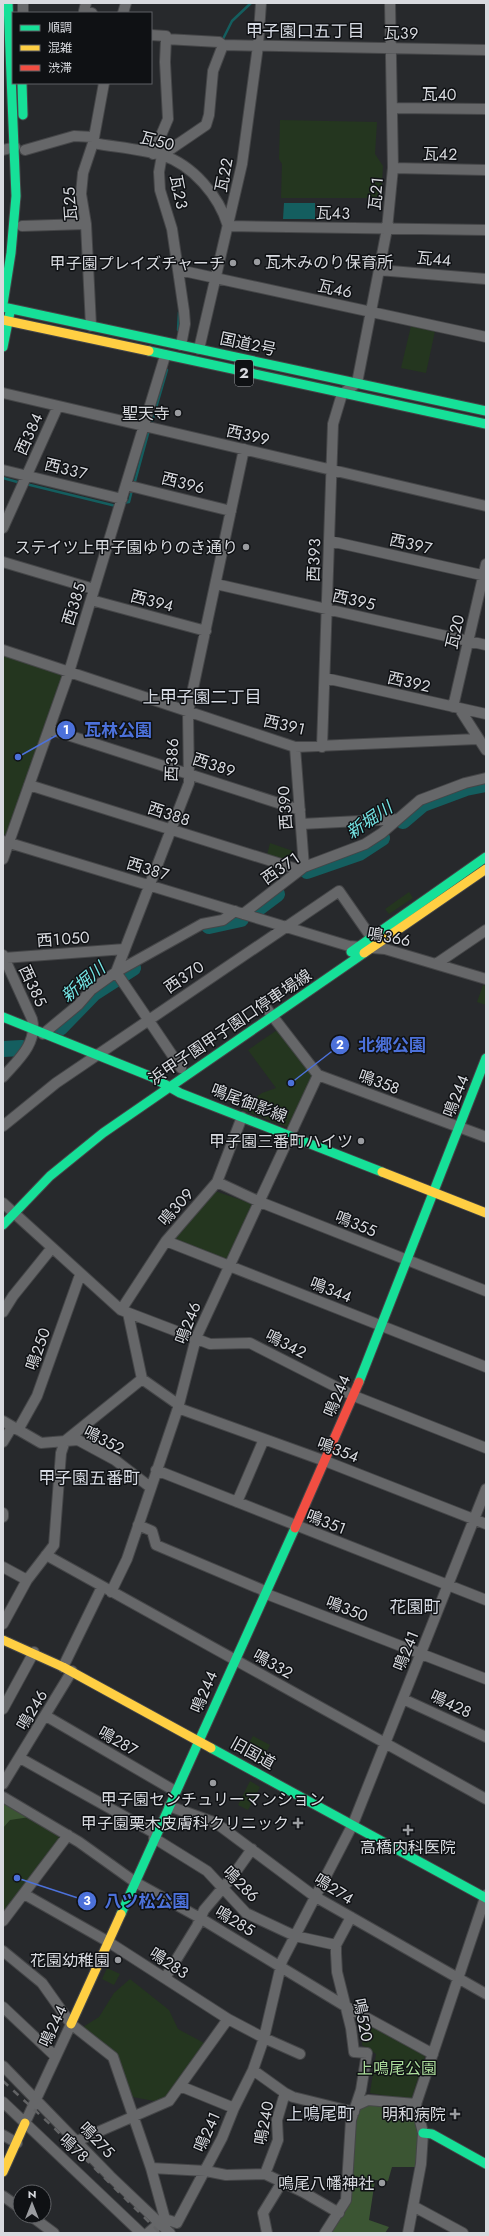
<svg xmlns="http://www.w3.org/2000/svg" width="489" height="2236" viewBox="0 0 489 2236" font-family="Jost,'Noto Sans JP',sans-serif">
<rect width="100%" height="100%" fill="#27292c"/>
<path fill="#24361f" d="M280,120L377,122L375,154L383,166L381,198H281L282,164L279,159Z
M411,326L435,331L426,373L401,368Z
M3,655L60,674L62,679L6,834L3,835Z
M270,843L293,851L289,862L267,855Z
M409,892L413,898L389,914L385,909Z
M483,985L486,986V1005L477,1002Z
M277,1030L311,1070L313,1077L289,1128L240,1109L262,1093L276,1088L248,1050Z
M215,1191L250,1203L252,1207L228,1259L225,1261L176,1241L174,1237Z
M253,1736L270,1745L262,1761L244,1752Z
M250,1781L260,1787L248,1810L238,1805Z
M3,1800L59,1836V1841L3,1916Z
M107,1968L120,1974L114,1985L102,1979Z
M130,1979L169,2010L178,2029L206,2044L166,2099L159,2102L133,2097L113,2052L83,2027L99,2017L114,1993Z
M363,2023L423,2053L425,2057L411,2100L370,2093L376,2054L362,2045Z"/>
<path fill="#3b5533" d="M3,1801L30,1817L10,1820L3,1828Z
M368,2104L411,2109L418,2135L416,2167H392L388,2181L375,2180L369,2220L389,2227L385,2233H329L350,2200L354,2120L360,2107Z"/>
<path fill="#145e5f" d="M284,203H315V219H283Z"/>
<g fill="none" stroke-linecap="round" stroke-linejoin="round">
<path stroke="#145e5f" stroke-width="2.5" d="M222,41L232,21L251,3
M178,330L179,312
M151,425L167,370
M3,478L21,483
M26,484L116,506
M134,485L149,430
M122,503L129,502L132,490"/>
<path stroke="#145e5f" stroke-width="16" d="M403,821L423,804L466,788L486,784
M307,871L359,853L382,838
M257,909L277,894
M209,926L241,919
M60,1028L94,993L133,968
M3,1049L22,1048"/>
<g stroke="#454648" stroke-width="12">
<path id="street" d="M23,3V13
M86,3L84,11L92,13
M123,13L126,3
M151,35L166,36V39L219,42L223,45L486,50
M392,108L486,109
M93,143C115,147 140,149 162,155C193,165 219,196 228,226L486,230
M3,150L15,147
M25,150L74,136L93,137
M153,154L168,119L165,62L166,39
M393,168L486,170
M22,226L86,224
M179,270L486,337
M379,270L486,279
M91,326L86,224L81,194L83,173L93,143L104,83
M181,345L185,324L184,311L172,229L160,190L159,172L162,155L206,125L209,115L213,71L223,45
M199,349L242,164L258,46L261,3
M3,393L486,506
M3,470L122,499
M126,485L231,511
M3,528L58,406
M330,541L486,576
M3,562L94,589
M216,584L486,645
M91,600L206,631
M3,650L295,747L477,739
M325,678L486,714
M453,707L486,564
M459,708L486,750
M49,729L300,810
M295,747L304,867
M322,747L333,424L342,394L357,383L387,229L393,168L390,3
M29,785L300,870
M301,824L398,819
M3,841L349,946L385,949L486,979
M3,859L69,672L165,356
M243,914L304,867L365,844L382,833L420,800L465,783L486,778
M3,955L32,1019C38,1043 18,1060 3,1077
M4,958L125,949
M436,964L486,930
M267,1009L318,1075L486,1137
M43,1034L78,1005L91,990L116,972L202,924L223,920L235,911
M181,1068L116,972L189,783L188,712L244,449
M3,1126L56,1083L339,891L371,937
M217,1182L260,1202L486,1291
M3,1203L121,1310L210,1344L250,1343L354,1396L486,1448
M166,1241L486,1367
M121,1310L166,1241L217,1182L242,1117
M3,1312L13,1296L51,1249
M128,1313L142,1379L179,1405
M178,1408L325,1461L486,1524
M3,1421L41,1443L78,1440L115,1460L150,1487
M18,1430L37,1396L80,1275
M65,1441L142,1379
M3,1442L12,1427
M156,1470L486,1600
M237,1502L264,1439
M3,1513V1517
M138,1525L152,1531L156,1545L265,1591
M46,1555L486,1799
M3,1567L27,1580
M111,1592L127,1559L178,1408L196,1338L318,1075
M264,1593L486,1679
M3,1624L27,1580L54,1545L61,1453L65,1441
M63,1667L102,1587
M403,1699L486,1737
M3,1709L34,1652
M46,1716L175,1791
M20,1758L156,1834
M3,1784L72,1671
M3,1797L79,1842L135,1882L200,1918L345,2006L433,2054
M169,1806L216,1823L314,1896L486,1994
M154,1838L207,1871L246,1913L295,1936L336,1945
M24,1894L107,1941L228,2019L264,2038L300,2054
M3,1921L68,1835
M3,1951L42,1983L71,2024L113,2057L151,2168L165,2219
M165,1978L197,1926L204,1910L232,1877L252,1849
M3,2007L55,2056
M3,2066L110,2176L170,2233
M253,2070L285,2093L277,2120L278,2140L265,2174
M180,2086L234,2108
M285,2093L293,2097L354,2112
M3,2102L141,2233
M357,2105L368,2100L416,2104
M25,2123L71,2024
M3,2135L17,2143
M77,2141L169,2101L228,2019
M151,2168L206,2171L226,2175L265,2174L303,2192L339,2213
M3,2196L20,2208
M413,2206L463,2233
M31,2216L54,2233
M165,2219L177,2223L222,2138L234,2108L253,2070L264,2038L282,1961L353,1824L486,1489
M148,2233L163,2220
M267,2233L263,2213L282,2182
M325,2233L346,2200L351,2120L361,2090L367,2053L354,2052L351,2028L337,1972L336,1953V1945L351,1917
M408,2233L421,2164L423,2133L416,2104L486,1895"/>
</g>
<g stroke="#454648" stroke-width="11">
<path id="fast" d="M22,83L23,115
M3,304L11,253L16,196L8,3
M3,307L486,411
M3,347L10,312
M149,351L486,424
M351,952L486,857
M3,1017L152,1077L180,1093L382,1172
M3,1225L50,1176L103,1133L364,953
M359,1382L486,1058
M211,1748L486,1898
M121,1914L295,1528
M423,2133L432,2134L486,2164"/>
</g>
<g stroke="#454648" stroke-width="11">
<path id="slow" d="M3,320L149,351
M364,953L486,869
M382,1172L486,1213
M3,1640L63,1667L211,1748
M71,2024L121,1914
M3,2172L25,2123"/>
</g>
<g stroke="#454648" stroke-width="11">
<path id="jam" d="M295,1528L359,1382"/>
</g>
<use href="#street" stroke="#666769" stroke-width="10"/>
<use href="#fast" stroke="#16e098" stroke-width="9"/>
<use href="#slow" stroke="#ffcf43" stroke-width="9"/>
<use href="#jam" stroke="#f24e42" stroke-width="9"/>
<path stroke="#626365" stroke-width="2.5" stroke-dasharray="7 7" stroke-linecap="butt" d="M3,2081L53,2127L160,2233"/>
</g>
<g fill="#9a9ca0" stroke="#0f1114" stroke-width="1.5">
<circle cx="257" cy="262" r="4"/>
<circle cx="233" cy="263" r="4"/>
<circle cx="178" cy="413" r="4"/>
<circle cx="246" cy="547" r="4"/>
<circle cx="361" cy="1141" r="4"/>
<circle cx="213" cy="1783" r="4"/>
<path d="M296 1817h4v4h4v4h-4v4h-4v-4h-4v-4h4z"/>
<path d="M406 1824h4v4h4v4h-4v4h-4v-4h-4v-4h4z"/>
<circle cx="118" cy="1960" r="4"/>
<path d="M453 2108h4v4h4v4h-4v4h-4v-4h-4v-4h4z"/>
<circle cx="382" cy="2183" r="4"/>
</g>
<g text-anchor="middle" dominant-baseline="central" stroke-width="3" stroke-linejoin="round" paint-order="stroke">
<rect fill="#0f1114" stroke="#9c9ea2" stroke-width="1" x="235" y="360" width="18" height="26" rx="3"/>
<g font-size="15" font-weight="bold" fill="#d8dadf">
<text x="244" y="373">2</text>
</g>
<g font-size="16" fill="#d8dadf" stroke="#0f1114">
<text transform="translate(401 33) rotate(1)">瓦３９</text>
<text x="439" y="94">瓦４０</text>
<text transform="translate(157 141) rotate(14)">瓦５０</text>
<text transform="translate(440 154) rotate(1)">瓦４２</text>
<text transform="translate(224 175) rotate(-79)">瓦２２</text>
<text transform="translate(179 192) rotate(79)">瓦２３</text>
<text transform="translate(376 193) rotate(-84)">瓦２１</text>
<text transform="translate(70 204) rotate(-94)">瓦２５</text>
<text transform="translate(333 213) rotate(1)">瓦４３</text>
<text transform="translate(434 259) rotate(5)">瓦４４</text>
<text transform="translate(335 289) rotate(12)">瓦４６</text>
<text transform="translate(248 344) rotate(12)">国道2号</text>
<text transform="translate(29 434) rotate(-66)">西３８４</text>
<text transform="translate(248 435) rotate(13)">西３９９</text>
<text transform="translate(66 469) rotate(14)">西３３７</text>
<text transform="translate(183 483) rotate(14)">西３９６</text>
<text transform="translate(411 544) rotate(13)">西３９７</text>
<text transform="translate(314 560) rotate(-88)">西３９３</text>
<text transform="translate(354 600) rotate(13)">西３９５</text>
<text transform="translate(152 601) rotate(15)">西３９４</text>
<text transform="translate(74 604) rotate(-73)">西３８５</text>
<text transform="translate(455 632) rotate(-77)">瓦２０</text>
<text transform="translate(409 682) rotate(13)">西３９２</text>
<text transform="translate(285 725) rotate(13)">西３９１</text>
<text transform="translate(172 760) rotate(-88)">西３８６</text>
<text transform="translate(214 765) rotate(18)">西３８９</text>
<text transform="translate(285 808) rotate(-94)">西３９０</text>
<text transform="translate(169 814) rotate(18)">西３８８</text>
<text transform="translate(281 868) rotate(-35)">西３７１</text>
<text transform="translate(148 869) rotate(17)">西３８７</text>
<text transform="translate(389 937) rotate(11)">鳴３６６</text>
<text transform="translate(63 939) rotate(-4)">西１０５０</text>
<text transform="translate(184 977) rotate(-34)">西３７０</text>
<text transform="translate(33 986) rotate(65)">西３８５</text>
<text transform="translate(230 1027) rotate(-34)">浜甲子園甲子園口停車場線</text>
<text transform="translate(379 1082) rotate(20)">鳴358</text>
<text transform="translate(456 1096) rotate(-69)">鳴244</text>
<text transform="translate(249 1103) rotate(21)">鳴尾御影線</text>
<text transform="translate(176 1207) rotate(-49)">鳴309</text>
<text transform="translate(356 1224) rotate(22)">鳴355</text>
<text transform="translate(331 1290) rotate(21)">鳴344</text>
<text transform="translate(188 1323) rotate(-69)">鳴246</text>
<text transform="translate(286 1344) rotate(27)">鳴342</text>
<text transform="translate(38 1349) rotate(-70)">鳴250</text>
<text transform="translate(337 1396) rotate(-67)">鳴244</text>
<text transform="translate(104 1440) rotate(27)">鳴352</text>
<text transform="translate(338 1450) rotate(21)">鳴354</text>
<text transform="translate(326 1522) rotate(21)">鳴351</text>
<text transform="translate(347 1609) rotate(21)">鳴350</text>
<text transform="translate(406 1651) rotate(-68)">鳴241</text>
<text transform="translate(273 1664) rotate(29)">鳴332</text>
<text transform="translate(204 1692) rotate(-67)">鳴244</text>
<text transform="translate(451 1704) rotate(25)">鳴428</text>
<text transform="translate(32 1710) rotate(-59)">鳴246</text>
<text transform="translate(118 1741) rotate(30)">鳴287</text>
<text transform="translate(253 1753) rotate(29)">旧国道</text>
<text transform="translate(241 1884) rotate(45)">鳴286</text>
<text transform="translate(334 1889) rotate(32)">鳴274</text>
<text transform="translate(235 1921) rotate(31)">鳴285</text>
<text transform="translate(169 1963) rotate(33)">鳴283</text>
<text transform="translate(363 2020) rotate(79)">鳴520</text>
<text transform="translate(53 2026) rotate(-65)">鳴244</text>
<text transform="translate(264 2123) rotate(-79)">鳴240</text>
<text transform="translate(207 2132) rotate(-66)">鳴241</text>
<text transform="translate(97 2140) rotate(46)">鳴275</text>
<text transform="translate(74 2148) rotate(43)">鳴78</text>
</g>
<g font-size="16" fill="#d8dadf" stroke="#0f1114" text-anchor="end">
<text x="265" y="262" text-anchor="start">瓦木みのり保育所</text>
<text x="225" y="263">甲子園プレイズチャーチ</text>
<text x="170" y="413">聖天寺</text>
<text x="238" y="547">ステイツ上甲子園ゆりのき通り</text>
<text x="353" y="1141">甲子園三番町ハイツ</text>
<text x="213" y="1799" text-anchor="middle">甲子園センチュリーマンション</text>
<text x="289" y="1823">甲子園栗木皮膚科クリニック</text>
<text x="408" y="1847" text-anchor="middle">高橋内科医院</text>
<text x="110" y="1960">花園幼稚園</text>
<text x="446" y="2114">明和病院</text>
<text x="374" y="2183">鳴尾八幡神社</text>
</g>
<g font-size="16" fill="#abdc9a" stroke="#0f1114">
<text x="397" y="2068">上鳴尾公園</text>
</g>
<g font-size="17" fill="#d7dbe4" stroke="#0f1114">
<text x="305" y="31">甲子園口五丁目</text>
<text x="202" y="697">上甲子園二丁目</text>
<text x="89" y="1478">甲子園五番町</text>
<text x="415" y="1607">花園町</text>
<text x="320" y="2114">上鳴尾町</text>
</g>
<g font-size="17" font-style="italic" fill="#75e5e5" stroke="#0f1114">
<text transform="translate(369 820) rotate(-34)">新堀川</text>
<text transform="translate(83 982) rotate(-40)">新堀川</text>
</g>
</g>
<path fill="none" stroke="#4c71da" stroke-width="1.5" d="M18 757L66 730M291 1083L340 1045M17 1878L87 1901"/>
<g fill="#4c71da" stroke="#0f1114" stroke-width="1.5">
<circle cx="18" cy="757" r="4"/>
<circle cx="291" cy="1083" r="4"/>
<circle cx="17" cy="1878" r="4"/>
<circle cx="66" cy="730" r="10"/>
<circle cx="340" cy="1045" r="10"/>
<circle cx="87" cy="1901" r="10"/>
</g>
<g font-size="12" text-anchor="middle" font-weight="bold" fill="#fff">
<text x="66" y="734">1</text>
<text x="340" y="1049">2</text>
<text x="87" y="1905">3</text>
</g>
<g font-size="17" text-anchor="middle" font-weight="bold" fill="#4c71da" stroke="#0f1114" stroke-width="3" stroke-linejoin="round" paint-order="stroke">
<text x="118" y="736">瓦林公園</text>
<text x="392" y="1051">北郷公園</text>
<text x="147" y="1907">八ツ松公園</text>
</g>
<rect width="489" height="2236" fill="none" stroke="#d8dadf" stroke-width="8"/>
<rect x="12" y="12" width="140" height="72" fill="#0f1114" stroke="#5f6165"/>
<rect x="20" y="25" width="20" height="6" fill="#16e098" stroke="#5f6165"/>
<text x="48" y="32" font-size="12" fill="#d8dadf">順調</text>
<rect x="20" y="45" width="20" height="6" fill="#ffcf43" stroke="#5f6165"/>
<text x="48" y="52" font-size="12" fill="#d8dadf">混雑</text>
<rect x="20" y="65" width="20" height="6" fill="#f24e42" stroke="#5f6165"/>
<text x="48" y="72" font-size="12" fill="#d8dadf">渋滞</text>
<g transform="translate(32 2204)"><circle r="19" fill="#0f1114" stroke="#5f6165"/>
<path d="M0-3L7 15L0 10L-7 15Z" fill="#9a9ca0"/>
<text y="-6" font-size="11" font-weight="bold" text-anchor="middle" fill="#d8dadf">N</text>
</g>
</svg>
